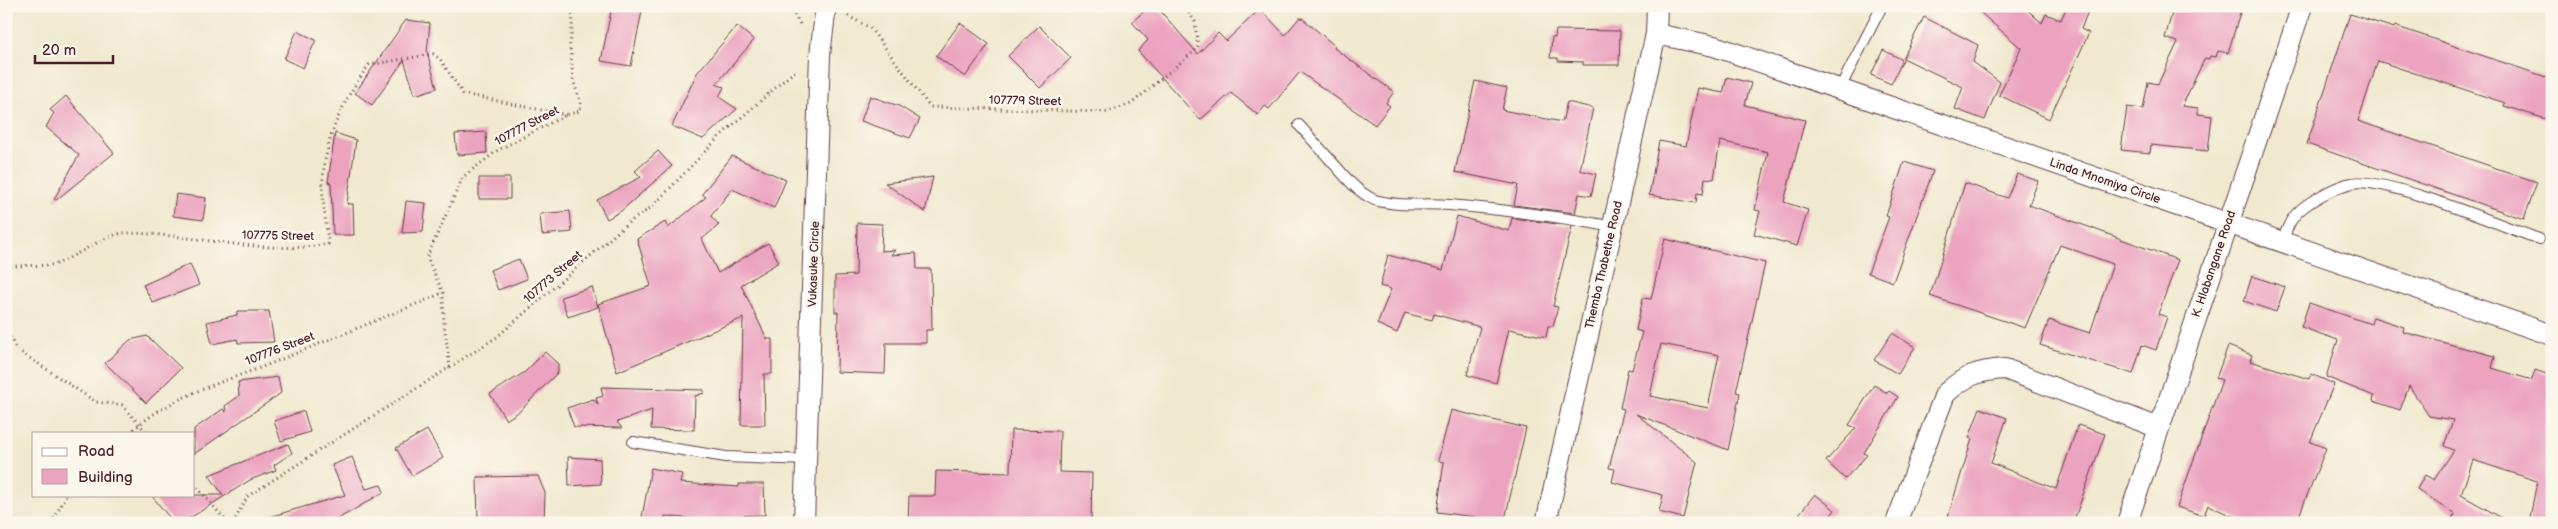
<svg xmlns="http://www.w3.org/2000/svg" width="2558" height="529" viewBox="0 0 2558 529" font-family="'Balsamiq Sans',sans-serif">
<rect width="100%" height="100%" fill="#fbf7ec"/>
<filter id="ink" filterUnits="userSpaceOnUse"><feTurbulence type="fractalNoise" baseFrequency=".02" numOctaves="2"/><feDisplacementMap in="SourceGraphic" scale="10" xChannelSelector="R" yChannelSelector="G"/><feConvolveMatrix kernelMatrix="1 2 1 2 8 2 1 2 1" color-interpolation-filters="sRGB"/></filter>
<filter id="wash" filterUnits="userSpaceOnUse"><feTurbulence type="fractalNoise" baseFrequency=".0096" numOctaves="4" result="noise"/><feDisplacementMap in="SourceGraphic" scale="20" xChannelSelector="R" yChannelSelector="G"/><feGaussianBlur stdDeviation="1.12" result="paint"/><feColorMatrix in="noise" values="0 0 0 0 0 0 0 0 0 0 0 0 0 0 0 0 0 1.4 0 .05"/><feComposite in="paint" operator="in"/></filter>
<g filter="url(#wash)">
<rect width="100%" height="100%" fill="#f0e9cf"/>
<g id="blocks">
<path fill="#eca3c0" fill-rule="evenodd" d="M612,6H643L631,66L601,61Z
M1150,6H1156L1198,54L1218,33L1226,41L1260,9L1285,35L1299,18H1302L1335,46L1334,48L1394,92L1386,103L1390,106L1375,125L1300,72L1269,109L1265,106L1258,115L1231,93L1200,120L1138,51L1148,40L1132,22Z
M1973,6H2023L2042,23L2046,14L2061,20L2067,6H2090L2081,29L2089,33L2049,119L1999,95L2021,48Z
M2174,6H2242L2228,53L2218,51L2216,57L2210,56L2209,59L2205,58L2182,106L2198,108V114L2212,116L2208,151L2151,145L2150,153L2121,150L2127,107L2143,109L2148,82L2158,84L2178,42L2165,38Z
M2350,14L2394,28L2395,26L2552,79V121L2504,106L2505,103L2378,61L2358,121L2537,182L2524,219L2307,144Z
M1924,17L1978,45L1973,62L2000,82L1985,120L1955,109L1963,87L1903,58Z
M406,20L430,23L427,52L437,88L415,95L404,60L372,105L355,93Z
M960,23L989,44L965,77L936,56Z
M737,26L754,40L716,84L724,87L719,97L737,109L703,139L672,126L697,73Z
M1039,26L1071,58L1040,88L1008,56Z
M1556,30L1620,31L1619,65H1583V62L1558,61V58H1550L1552,37L1555,38Z
M297,31L316,40L303,68L284,59Z
M1883,50L1903,60L1891,84L1871,75Z
M1727,77L1751,83L1745,105L1805,120L1784,202L1808,210L1797,246L1754,234L1760,211L1755,210L1768,152L1720,141L1714,179L1705,178L1703,194L1697,193L1696,203L1649,195L1659,141L1686,146L1698,88L1723,93Z
M1475,81L1507,88L1502,110L1562,122L1567,102L1593,108L1580,170L1596,174L1591,196L1579,194L1575,213L1514,205L1518,185L1455,172Z
M66,96L114,153L56,200L54,199L79,155L46,127L54,113L50,110Z
M870,96L899,106L920,119L910,138L861,121Z
M486,132L487,153L457,155L455,134Z
M335,133L356,140L347,204H353L354,235H333L331,183L328,182Z
M658,151L672,166L621,211L607,219L597,200L641,177L635,171Z
M732,156L786,180L774,208L732,189L711,216L719,225L702,239L718,273L768,243L779,262L741,285L767,339H772V374H764L765,425H741L743,318L617,372L598,304L651,286L637,239L665,222L668,228L706,197L702,194Z
M1904,162L1933,171L1893,282L1868,273L1889,217L1886,216Z
M2017,174L2038,181L2029,205L2178,260L2158,314L2167,317L2156,350L2142,345L2133,374L2040,345L2049,320L2090,333L2113,264L2060,245L2025,328L1930,296L1965,183L2007,198Z
M933,177L925,212L885,183Z
M479,178H510V199H479Z
M176,194L206,198L203,220L173,216Z
M406,201L426,203L423,232L402,233Z
M570,211L572,232L542,235L540,214Z
M1457,216L1509,231L1512,218L1572,226L1553,306L1558,307L1553,326H1548L1546,337L1509,329L1496,383L1467,375L1480,327L1434,314L1432,320L1405,313L1397,333L1377,324L1391,289L1380,286L1388,255L1443,270Z
M857,223L882,224L881,251L895,250L891,255L916,253L917,269H931L932,330H926V343H886L885,374L837,372L838,312H835V276L856,275Z
M1665,239L1765,263L1736,392L1740,393L1728,450L1636,414L1697,462L1683,518L1659,512L1663,495L1612,482L1615,469L1609,468L1624,409L1620,408L1628,369L1632,370L1642,332L1636,330L1643,298L1651,299ZM1661,344L1719,355L1708,408L1650,396Z
M519,259L527,279L498,290L490,270Z
M190,264L199,285L153,303L143,285Z
M2252,276L2285,287L2276,312L2244,301Z
M592,287L598,307L568,317L561,297Z
M2309,303L2371,324L2373,317L2404,327L2403,332L2495,356L2492,368L2532,380L2535,370L2552,376V523H2529L2537,481L2473,460L2461,495L2511,523H2450L2455,514L2417,489L2425,475L2434,480L2454,450L2444,446L2453,420L2429,416L2409,386L2400,410L2373,401L2374,396L2326,377L2338,340L2301,327Z
M237,311H269L274,342L238,343L237,339L212,344L207,322L237,315Z
M1892,333L1915,347L1898,374L1874,360Z
M147,336L181,368L146,403L105,363L130,340Z
M2228,346L2252,355L2250,361L2309,379L2311,374L2334,384L2310,442L2326,448L2299,516L2295,514L2291,523H2247L2208,505L2204,516L2177,507L2222,380L2216,378Z
M545,352L558,364V372L520,411L506,420L490,394L525,372Z
M278,377L281,393L194,454V429L223,409L226,412L225,406L239,396L238,382Z
M1874,385L1887,393L1889,391L1898,397L1864,453L1867,455L1845,479L1826,461L1856,428L1849,425Z
M601,387L704,390V393L695,396L694,430L651,429L652,410L617,422L622,428L574,427L567,408L593,399L598,404L596,398L603,396Z
M1980,408L2007,418L1991,463L2056,489L2078,425L2105,434L2073,523H1946L1972,439L1969,438Z
M1451,410L1526,428L1504,523H1474L1475,517L1437,512L1444,462L1438,461Z
M304,411L310,432L281,441L274,421Z
M427,430L443,458L412,476L396,448Z
M1011,430L1060,431L1059,472L1092,473L1091,523H908L909,496H935L936,471L1010,473Z
M288,444L292,453L274,465L276,470L250,480L182,523H174L151,495H223L209,475Z
M352,457L366,489L381,485L384,492L331,523H270L269,517L345,495L332,465Z
M568,457L600,459L601,484L569,486Z
M651,468L682,474L680,483L739,487V484H764L765,515L732,516L731,523L665,516V523H641Z
M538,476L545,493L544,523H478L477,477Z
M1815,494L1835,510L1824,523H1792Z"/>
</g>
</g>
<g filter="url(#ink)">
<use href="#blocks" fill-opacity="0" stroke="#633d44" stroke-width="1"/>
<g fill="none" stroke-linecap="round" stroke-linejoin="round">
<g stroke="#633d44" stroke-width="12">
<path id="service" d="M1839,90L1882,6
M1299,125L1350,182C1357,189 1365,196 1375,200C1398,207 1426,203 1450,205C1505,210 1559,216 1613,227
M2282,242C2285,235 2288,224 2293,218C2302,204 2336,186 2352,183C2384,176 2502,226 2539,239
M633,442L726,457L807,460"/>
</g>
<g stroke="#633d44" stroke-width="22">
<path id="minor" d="M1656,34L1714,46L2552,335
M804,523L820,55L826,6
M1546,523L1656,34L1657,6
M1896,523L1945,394C1966,375 1977,371 2005,369L2159,428
M2127,523L2302,6"/>
</g>
<path stroke="#633d44" stroke-width="3" stroke-dasharray="1 4" stroke-linecap="butt" d="M789,6L800,24
M848,16L870,28L930,107L1106,112L1131,104L1198,48L1195,22L1185,6
M6,167L8,169L6,179
M6,268C22,263 46,268 59,263C76,256 106,234 124,233C192,233 261,256 328,244C327,223 321,199 323,178C326,136 344,98 369,65L433,54L440,59L463,94L566,115
M6,328L16,349L96,402L122,405L147,433
M450,368L444,323L443,293L427,257L463,177L498,150L566,115L580,111L581,104L573,79L570,45L573,17L567,6
M130,433C169,396 221,383 270,364C328,340 385,317 443,293
M194,484L228,523
M52,523L66,495
M233,523L248,496L497,337L628,223L652,207L719,137L797,69"/>
<use href="#service" stroke="#fff" stroke-width="10"/>
<use href="#minor" stroke="#fff" stroke-width="20"/>
</g>
</g>
<g text-anchor="middle" dominant-baseline="central" stroke-width="5" stroke-linejoin="round" paint-order="stroke">
<g font-size="12" fill="#4a1f2b" stroke="#fbf7ec">
<text transform="translate(1025 101) rotate(1)">107779 Street</text>
<text transform="translate(527 126) rotate(-28)">107777 Street</text>
<text transform="translate(2105 181) rotate(19)">Linda Mnomiya Circle</text>
<text transform="translate(278 236) rotate(1)">107775 Street</text>
<text transform="translate(814 264) rotate(-88)">Vukasuke Circle</text>
<text transform="translate(2214 264) rotate(-71)">K. Hlabangane Road</text>
<text transform="translate(1604 265) rotate(-77)">Themba Thabethe Road</text>
<text transform="translate(553 277) rotate(-41)">107773 Street</text>
<text transform="translate(280 349) rotate(-21)">107776 Street</text>
</g>
</g>
<rect width="2558" height="529" fill="none" stroke="#fbf7ec" stroke-width="25"/>
<rect x="32" y="432" width="162" height="65" fill="#fbf7ec" stroke="#b4a19f"/>
<rect x="42" y="448" width="25" height="8" fill="#ffffff" stroke="#b4a19f"/>
<text x="78" y="456" font-size="15" fill="#4a1f2b">Road</text>
<rect x="42" y="469" width="25" height="15" fill="#eca3c0" stroke="#b4a19f"/>
<text x="78" y="482" font-size="15" fill="#4a1f2b">Building</text>
<path d="M35 55v8h78v-8" fill="none" stroke="#4a1f2b" stroke-width="2.5"/>
<text x="42" y="55" font-size="15" fill="#4a1f2b" stroke="#fbf7ec" stroke-width="4" paint-order="stroke">20 m</text>
</svg>
